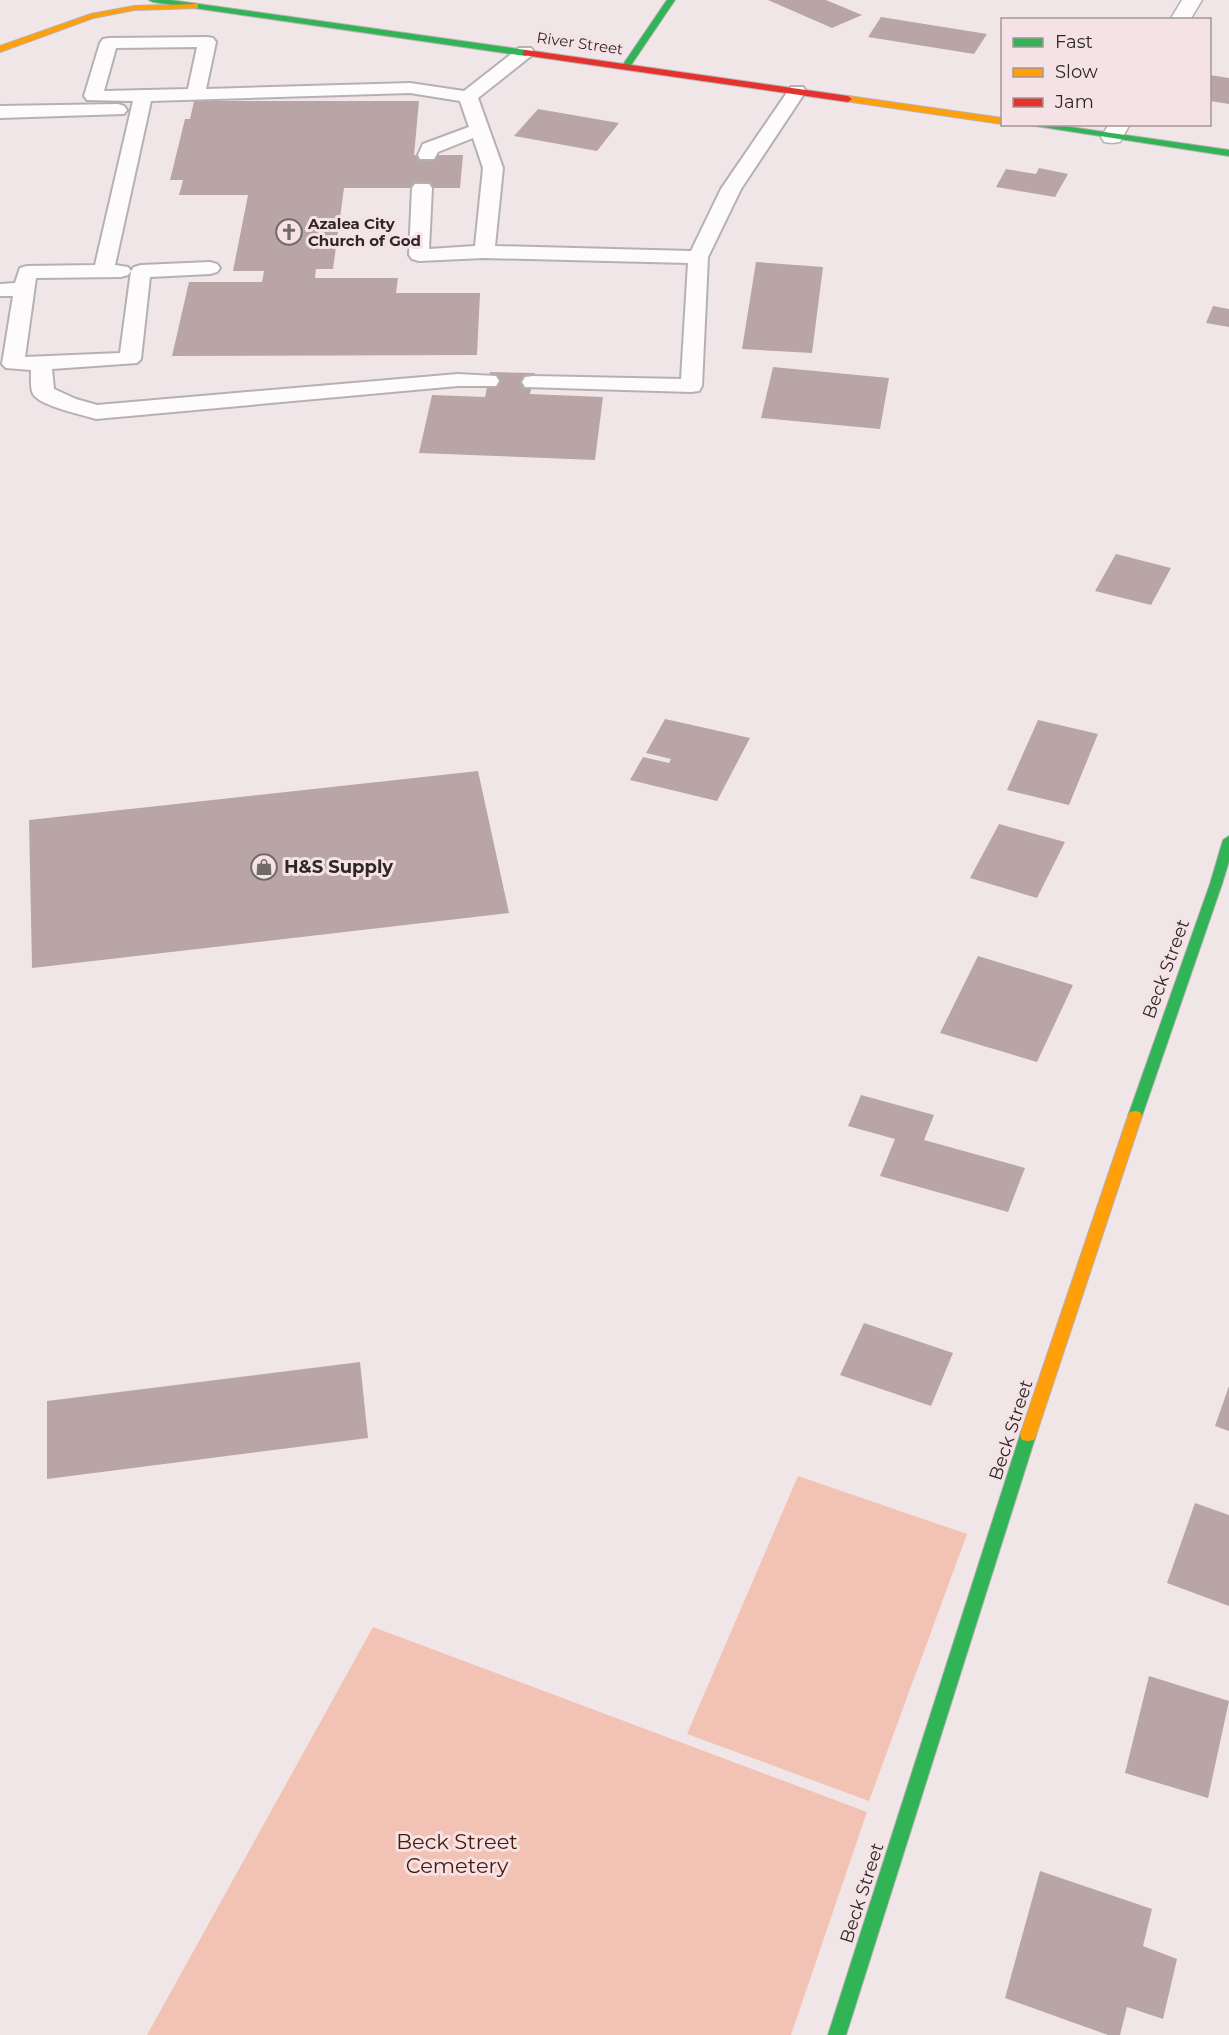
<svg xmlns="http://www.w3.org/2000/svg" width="1229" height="2035" viewBox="0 0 1229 2035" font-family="Montserrat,sans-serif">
<rect width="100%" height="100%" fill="#f0e6e8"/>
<path fill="#f2c3b4" d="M798,1476L967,1534L869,1801L687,1734Z
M373,1627L867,1812L791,2035H147Z"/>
<path fill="#baa5a6" d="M768,0H826L862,15L832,28Z
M881,17L987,34L974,54L868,37Z
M1210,75L1229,78V104L1210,101Z
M194,101H419L414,155H463L460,188H344L333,269H316L315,278H398L396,293H480L477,355L172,356L189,282H262L264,271H233L248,195H179L183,180H170L185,119H190Z
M538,109L619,123L597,151L514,136Z
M1039,168L1068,174L1055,197L996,187L1006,169L1036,174Z
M756,262L823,267L812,353L742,349Z
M1213,306L1229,309V327L1206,323Z
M773,367L889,378L880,429L761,418Z
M490,372L535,373L530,394L603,397L595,460L419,453L432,395L485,397Z
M1116,554L1171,568L1151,605L1095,591Z
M665,719L750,738L717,801L630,780L643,757L669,763L671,759L646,753Z
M1038,720L1098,734L1069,805L1007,790Z
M478,771L509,913L32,968L29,820Z
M999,824L1065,842L1037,898L970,878Z
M978,956L1073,985L1037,1062L940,1033Z
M861,1095L934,1115L924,1140L1025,1168L1008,1212L880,1176L895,1139L848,1126Z
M864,1323L953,1353L931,1406L840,1375Z
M360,1362L368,1438L47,1479V1401Z
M1229,1386V1431L1215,1426Z
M1195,1503L1229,1515V1606L1167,1583Z
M1149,1676L1229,1701L1208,1798L1125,1773Z
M1040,1871L1152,1909L1143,1946L1177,1959L1163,2019L1127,2007L1120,2035H1108L1005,1998Z"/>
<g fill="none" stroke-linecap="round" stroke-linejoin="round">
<g stroke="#b7b0b2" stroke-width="4">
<path id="lane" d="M207,37L213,38L216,42L206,89L410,83L464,91L519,48H531L534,52L531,56L478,98L503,168L495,246L691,251L721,189L788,91L791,87H803L806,91L741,189L708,257L702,386L699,391L691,392L525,387L522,382L525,377L533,376L681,379L688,263L484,258L419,261L412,259L409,255L412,188L415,184H429L432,188L429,249L475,246L483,168L473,138L438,152L434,159H420L418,155L423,144L469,127L460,101L410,93L151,101L115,265L128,267L131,271L134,267L141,265L210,262L217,264L220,268L217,272L210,274L150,277L141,359L137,363L52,369L54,389L76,399L97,405L458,374L496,376L499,381L496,386H458L96,419C83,415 40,406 33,394C30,388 31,377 31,370L6,368L2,364L13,296H0V284L15,283L20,268L27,266L95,265L133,101L87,100L84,96L100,43L103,39L109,38ZM197,47L188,89L104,91L116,48ZM131,271L120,353L25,357L36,278L121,277L128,275Z
M118,104L124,106L127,110L124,114L0,118V106Z"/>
</g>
<g stroke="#b7b0b2" stroke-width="3">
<path id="street" d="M1182,0H1202L1190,20H1170Z
M1109,124H1130L1120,142L1112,143L1104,142L1101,137Z"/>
</g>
<g stroke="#b7b0b2" stroke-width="2">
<path id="fast" d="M149,0H170L526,50L530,53L526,56L153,2Z
M667,0H675L629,68H623L622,66Z
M1023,124H1049L1229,150V156Z
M1229,836V861L1222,884L1142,1116L1140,1120H1130L1128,1116L1210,884L1223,840Z
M1028,1429L1034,1430L1036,1435L846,2035H828L1020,1435L1022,1430Z"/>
</g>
<g stroke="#b7b0b2" stroke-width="2">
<path id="slow" d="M195,4H198V8L134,10L93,18L0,52V46L91,14L134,6Z
M848,96L1002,118V124L845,101L844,99Z
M1135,1111L1140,1112L1142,1116L1036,1435L1034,1440L1028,1441L1022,1440L1020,1435L1128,1116L1130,1112Z"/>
</g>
<g stroke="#b7b0b2" stroke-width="2">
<path id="jam" d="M526,50L848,96L852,99L848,102L523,55V51Z"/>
</g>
<use href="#lane" fill="#fdfbfc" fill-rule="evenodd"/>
<use href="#street" fill="#fdfbfc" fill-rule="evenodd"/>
<use href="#fast" fill="#30b455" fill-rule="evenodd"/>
<use href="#slow" fill="#ff9f0a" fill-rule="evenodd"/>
<use href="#jam" fill="#e5322d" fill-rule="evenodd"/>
</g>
<defs>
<g id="church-ring" transform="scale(1.35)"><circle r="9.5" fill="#f4e2e6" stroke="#716a6b" stroke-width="1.5"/><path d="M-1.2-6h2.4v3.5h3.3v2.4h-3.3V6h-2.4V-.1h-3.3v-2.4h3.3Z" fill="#716a6b"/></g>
<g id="shop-ring" transform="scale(1.35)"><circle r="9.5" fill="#f4e2e6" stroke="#716a6b" stroke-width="1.5"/><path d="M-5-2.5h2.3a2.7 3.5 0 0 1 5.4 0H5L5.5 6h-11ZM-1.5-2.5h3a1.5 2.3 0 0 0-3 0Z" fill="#716a6b"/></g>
</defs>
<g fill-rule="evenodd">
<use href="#church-ring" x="289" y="232"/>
<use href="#shop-ring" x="264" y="867"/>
</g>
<g text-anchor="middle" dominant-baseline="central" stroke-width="6" stroke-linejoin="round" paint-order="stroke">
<g font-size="15" fill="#2d2728" stroke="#f4e2e6">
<text transform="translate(580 43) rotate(8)">River Street</text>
</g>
<g font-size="15" font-weight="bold" fill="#2d2728" stroke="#f4e2e6" text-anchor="start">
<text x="308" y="223">Azalea City<tspan x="308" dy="17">Church of God</tspan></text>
</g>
<g font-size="18" font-weight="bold" fill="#2d2728" stroke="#f4e2e6" text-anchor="start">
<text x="284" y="867">H&amp;S Supply</text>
</g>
<g font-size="18" fill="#2d2728" stroke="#f4e2e6">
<text transform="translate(1166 969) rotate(-70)">Beck Street</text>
<text transform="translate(1011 1430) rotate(-72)">Beck Street</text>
<text transform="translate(862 1893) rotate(-72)">Beck Street</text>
</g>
<g font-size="21" fill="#4c1801" stroke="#f4e2e6">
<text x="457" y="1841">Beck Street<tspan x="457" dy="24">Cemetery</tspan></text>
</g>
</g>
<rect x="1001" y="18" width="210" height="108" fill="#f4e2e6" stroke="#a4979a" stroke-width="1.5"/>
<rect x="1013" y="38" width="30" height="9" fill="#30b455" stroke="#a4979a" stroke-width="1.5"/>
<text x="1055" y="48" font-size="18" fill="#2d2728">Fast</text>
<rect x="1013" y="68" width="30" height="9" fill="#ff9f0a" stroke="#a4979a" stroke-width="1.5"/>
<text x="1055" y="78" font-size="18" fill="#2d2728">Slow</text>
<rect x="1013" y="98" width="30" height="9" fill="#e5322d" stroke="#a4979a" stroke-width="1.5"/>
<text x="1055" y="108" font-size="18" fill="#2d2728">Jam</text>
</svg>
